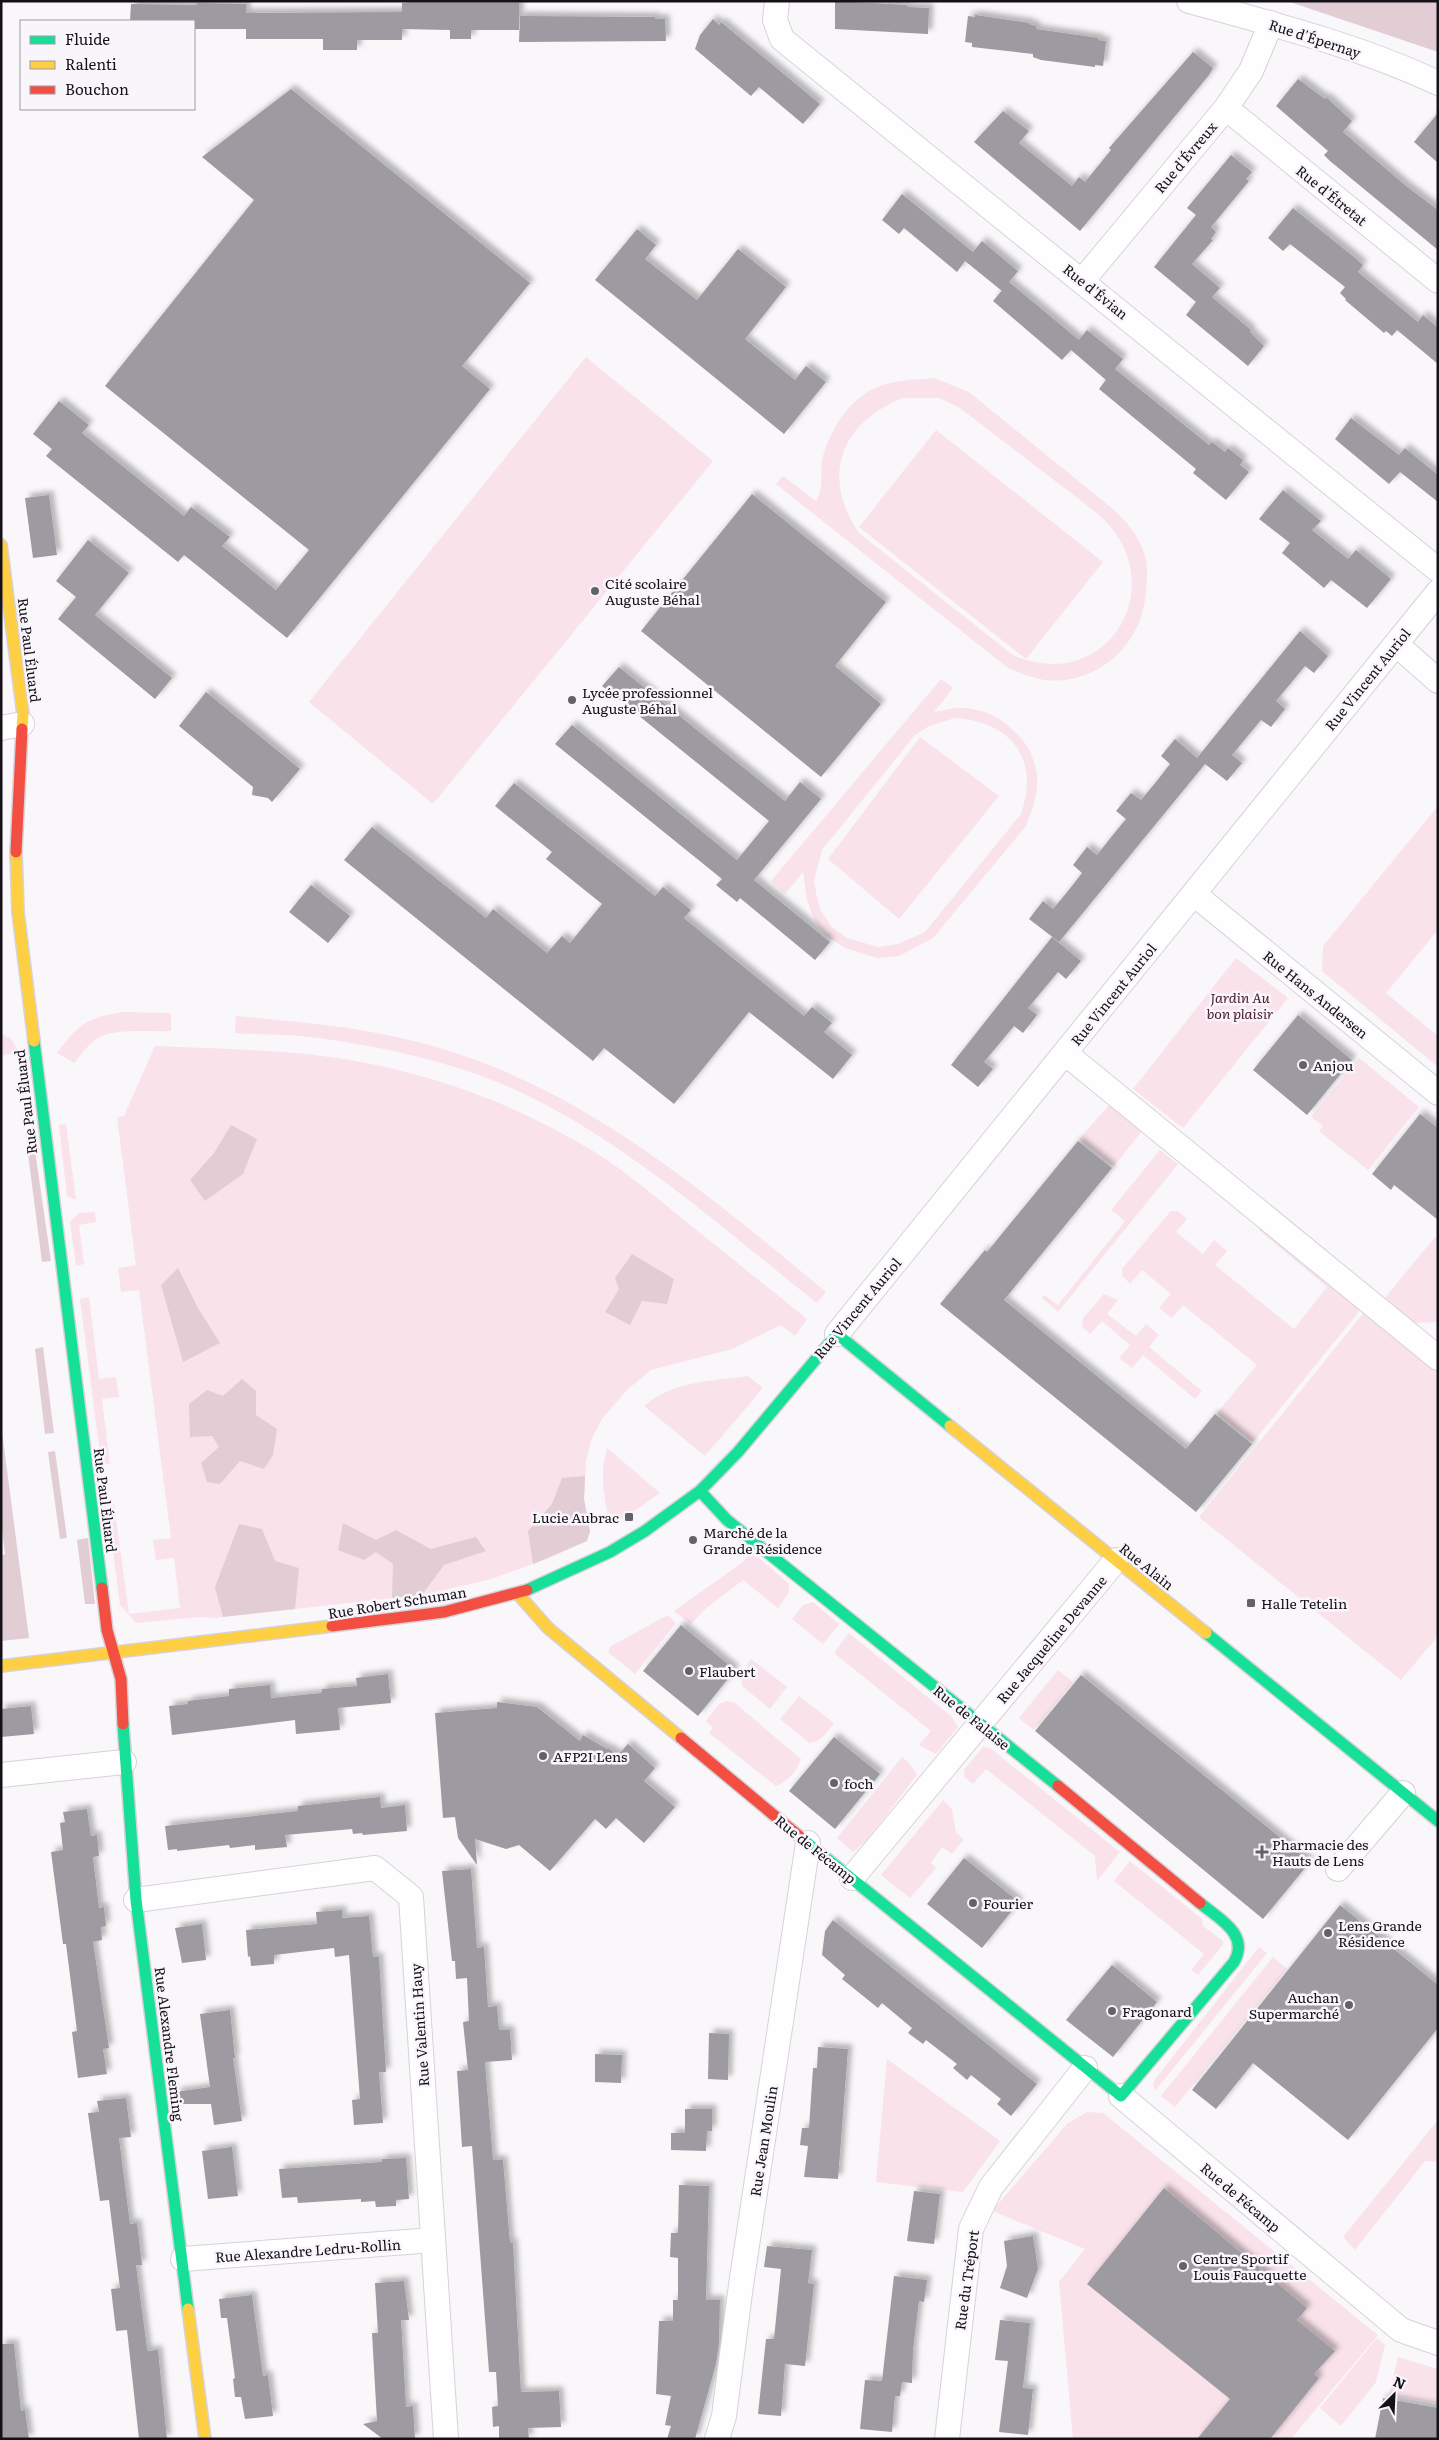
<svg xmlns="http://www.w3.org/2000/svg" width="1439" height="2440" viewBox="0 0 1439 2440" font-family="Literata,serif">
<defs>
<filter id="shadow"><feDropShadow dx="4.5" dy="-4.5" stdDeviation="2.5" flood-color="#0004"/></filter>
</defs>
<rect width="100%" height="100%" fill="#f9f7fa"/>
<path fill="#f9e2e9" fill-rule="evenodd" d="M586,357L713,461L433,804L309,702Z
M934,378L969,392L1114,510C1126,521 1137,534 1143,550C1149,565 1147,583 1145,599C1139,648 1094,686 1044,680C1031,678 1019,672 1008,668L776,484L783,476L816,501C825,485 819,473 823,456C832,427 850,397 880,386C896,380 916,380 934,378ZM903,398H939L960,408C993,433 1026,459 1059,484C1078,499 1102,514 1116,534C1141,570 1136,618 1103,646C1076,668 1045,668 1014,656L859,533C820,476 841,422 903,398Z
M936,430L1103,562L1026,659L859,527Z
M941,679L953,688L934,712C949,709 962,706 976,710C1009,716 1040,751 1037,785C1036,800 1031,813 1026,826L933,938L899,956L877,958L845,948L825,935L815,921L807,900L803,872L785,894L771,881ZM955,718C1012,722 1040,759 1021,814L925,932L898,944L878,947L847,938L832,927L821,911L817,898L814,880L822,850L915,735L929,726Z
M920,737L999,796L899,919L828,859Z
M1438,806V930L1386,993L1438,1036V1067L1322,971L1323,946Z
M1236,958L1288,998L1183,1128L1133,1089Z
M124,1012L171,1013V1031C150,1032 115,1028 98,1038C88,1044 81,1055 74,1063L57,1053C80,1023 86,1018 124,1012Z
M236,1016C301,1022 366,1027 429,1045C583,1087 706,1193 826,1292L817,1303C710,1219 590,1108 458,1068C413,1054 365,1044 318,1038C291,1034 262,1035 235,1033Z
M1,1033L11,1039L20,1053L1,1055Z
M155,1046C201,1048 248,1049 294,1053C400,1062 503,1096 593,1151C625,1171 655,1196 684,1220C725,1253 766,1286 807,1319L795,1336L781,1325L732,1349L651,1370L628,1389L602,1419L592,1438L586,1460L584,1499L590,1531L587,1541L547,1559L488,1580L422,1595L214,1618L200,1617L136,1623L120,1605L108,1513L114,1504L129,1614L180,1608L174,1558L156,1560L153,1540L171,1538L139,1290L121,1292L118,1268L136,1265L117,1117L124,1116Z
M1359,1058L1419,1107L1368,1170L1319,1131L1323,1126L1311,1117Z
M1111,1103L1143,1130L1114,1166L1079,1139Z
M66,1124L76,1200L67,1196L59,1125Z
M1160,1150L1178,1164L1058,1312L1042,1298L1044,1295L1058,1305L1125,1221L1111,1210Z
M1171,1211H1178L1187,1219L1176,1232L1203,1254L1214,1240L1227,1251L1215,1265L1294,1329L1327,1287L1259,1230L1263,1225L1362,1308L1253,1442L1217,1413L1257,1365L1183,1305L1172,1318L1159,1308L1171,1294L1142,1270L1130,1284L1122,1275V1269Z
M95,1212L96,1222L79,1225L84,1264L76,1266L70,1222L79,1213Z
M1435,1237L1438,1239V1322L1415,1323L1385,1298Z
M1104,1294L1118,1300L1107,1314L1136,1336L1146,1324L1159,1335L1149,1347L1202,1391L1195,1399L1143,1355L1132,1368L1119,1358L1130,1345L1102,1321L1090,1334L1082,1327L1083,1318Z
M89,1297L99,1379L116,1377L119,1397L102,1399L110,1465L101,1462L80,1299Z
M1365,1311L1438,1372V1636L1401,1680L1199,1517Z
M748,1376L763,1388L705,1456L644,1406C673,1381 712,1381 748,1376Z
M607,1448L660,1493L611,1527C604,1499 599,1476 607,1448Z
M751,1551L789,1584L788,1594L778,1608L743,1580L704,1610L691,1624L674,1611L743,1562Z
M813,1602L839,1624L823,1644L792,1619L803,1605Z
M668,1615L676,1623L635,1674L608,1652L611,1646Z
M849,1633L952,1717L958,1727L936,1754L919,1745L931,1731L834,1653Z
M751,1659L787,1687L770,1709L742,1686V1680L750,1669L746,1666Z
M1058,1670L1073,1682L1034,1730L1019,1718Z
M799,1696L834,1723C827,1732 822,1742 809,1743L780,1719Z
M726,1701L735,1703L801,1759C797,1771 788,1781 776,1786L709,1733L713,1728L706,1721L719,1704Z
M983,1747L990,1748L1120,1852L1097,1881L1095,1856L986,1769L973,1784L964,1777V1770Z
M902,1757L910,1764L917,1775L866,1841L853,1852L837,1838Z
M943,1800L952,1809L956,1833L964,1839L952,1854L942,1847L931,1863L936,1868L910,1898L881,1875Z
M1130,1861L1202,1919L1203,1926L1223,1941V1945L1198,1975L1191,1970L1204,1954L1114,1881Z
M1259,1947L1267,1953L1155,2091L1153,2084L1156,2078Z
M1273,1957L1287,1969L1175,2107L1161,2096Z
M887,2059L1000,2141L963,2192L876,2182Z
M1087,2112L1103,2113L1378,2335L1291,2439H1073L1059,2282L1085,2249L992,2211L1068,2123Z
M1438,2120V2162L1425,2161L1355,2250L1343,2237Z
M1377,2338L1385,2345L1376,2382L1341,2426L1320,2408Z
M1398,2357L1438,2369V2403L1389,2395Z"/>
<path fill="#e2cdd4" d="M1287,1H1438V52L1290,2Z
M231,1125L257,1139L243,1174L205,1201L190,1180L214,1153Z
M32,1130L51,1261L42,1262L25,1131Z
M632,1254L674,1279L667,1304L642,1301L630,1325L605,1312L619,1289L615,1278Z
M178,1268L198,1308L220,1343L183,1362L161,1285Z
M43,1347L54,1433L45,1434L35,1349Z
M242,1379L256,1391V1415L277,1429L273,1455L264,1469L240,1461L220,1484L207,1482L201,1463L219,1447L212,1436L190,1437L189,1404L207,1390L223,1396Z
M1,1424L29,1638L1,1641V1556L5,1554L1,1519Z
M55,1451L67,1538L60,1539L48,1452Z
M585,1476L584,1499L590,1531L587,1541L533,1564L528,1531L552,1504L562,1478Z
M343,1523L376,1540L396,1530L431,1549L476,1537L486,1551L444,1565L422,1595L392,1598L393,1564L376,1552L364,1560L338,1550Z
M239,1524L262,1529L275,1561L299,1568L295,1609L223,1617L215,1587Z
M88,1538L95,1604H85L77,1540Z"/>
<path fill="#9d9ba1" filter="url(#shadow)" d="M835,1L907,5V7L929,8L928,34L835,29Z
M197,3L246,4V13L402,12V3H519V30H471V39H450V30L402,29V40H357V50H323V39H246V29H194V21H130L131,4L197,5Z
M975,15L1030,23L1029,24L1036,26V29L1099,38L1098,40L1106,41L1103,66L1095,65V67L1041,60L1033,57V54L972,47V43L965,42L968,16L975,17Z
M520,16L655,17V19H665L666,41L519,42Z
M713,19L719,25L721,22L820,104L803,124L759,87L751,96L695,49L700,35Z
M1193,52L1213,68L1209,75L1080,231L974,142L1003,111L1029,131L1019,143L1072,186L1079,177L1085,182L1111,150L1109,148Z
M1298,79L1325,99L1326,97L1352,121L1343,132L1406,186L1438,210V250L1330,161L1324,155L1328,151L1276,106Z
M291,89L530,283L462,366L490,389L287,638L184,555L178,562L46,456L52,449L33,434L59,401L89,425L82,433L184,516L191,507L230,537L222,546L276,590L309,550L105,386L254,200L202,157Z
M1438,113V163L1414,142Z
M1231,155L1252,172L1246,179L1249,181L1211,227L1216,232L1211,239L1213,240L1192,264L1220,288L1212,297L1251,330L1250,332L1264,346L1248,366L1186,315L1196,302L1154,267L1196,215L1187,208Z
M902,194L973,252L982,241L1018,271L1002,291L965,261L957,272L904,228L899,234L882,220Z
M1293,208L1354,257L1363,265L1358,272L1418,322L1423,315L1438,328V364L1397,330L1392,336L1386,331L1384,333L1345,300L1346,299L1340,293L1345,287L1290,244L1283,251L1268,238Z
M637,229L656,245L645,259L697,300L738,249L786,287L745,339L795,380L806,366L826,382L784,434L595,280Z
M1009,282L1079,340L1076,343L1087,330L1123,359L1115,369L1209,445L1212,442L1225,452L1228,448L1243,460L1240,465L1249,472L1226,500L1193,473L1196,469L1099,389L1108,377L1106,380L1071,350L1062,360L993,301Z
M1351,418L1399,455L1405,448L1438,475V502L1400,472L1389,484L1342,445L1335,439Z
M1283,490L1321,521L1312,530L1348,559L1356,550L1391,579L1367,608L1331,580L1324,588L1282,553L1290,543L1259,519Z
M752,494L886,602L835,666L881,704L821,777L641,631Z
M49,495L57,555L33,558L25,498Z
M88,540L129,573L95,615L172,678L155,699L58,619L76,597L56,581Z
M1300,631L1328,656L1314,673L1305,666L1276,701L1285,709L1271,727L1261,720L1232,755L1242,763L1227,781L1205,764L1059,942L1029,919L1043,901L1053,909L1068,891L1082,873L1073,865L1087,847L1097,855L1112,836L1126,819L1116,811L1131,793L1141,800L1156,782L1170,764L1161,756L1175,739L1197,758Z
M619,667L785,801L800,782L821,799L754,880L830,942L815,960L740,898L737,902L716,885L722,879L555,744L572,725L737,860L769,821L602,686Z
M206,692L300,769L272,802L268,798L252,795L253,787L179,726Z
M514,783L655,896L663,887L691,910L684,918L804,1016L812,1007L832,1023L824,1032L852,1055L833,1079L749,1012L674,1104L604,1048L593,1061L344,860L372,827L486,918L493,909L547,953L562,936L570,943L602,904L546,859L552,852L495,806Z
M311,885L350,916L328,943L289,912Z
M1052,937L1081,961L1066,979L1058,972L1028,1008L1037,1015L1023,1033L1014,1026L984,1062L993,1069L978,1087L951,1065Z
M1298,1015L1352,1060L1307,1115L1253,1070Z
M1420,1114L1438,1128V1220L1394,1185L1391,1190L1372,1174Z
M1078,1141L1112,1168L1004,1300L1186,1449L1215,1414L1252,1444L1196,1512L940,1304L985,1250L987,1252Z
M681,1625L735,1670L698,1716L643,1671Z
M388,1674L391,1703L338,1708L340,1730L296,1734L295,1720L172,1735L169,1706L188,1704V1701L229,1696V1689L270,1685L271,1698L322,1693V1689L357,1686L356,1678Z
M1081,1675L1310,1862L1263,1919L1035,1731Z
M497,1702L537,1707L580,1741L583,1735L607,1749L608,1748L618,1755L628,1744L655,1768L644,1781L675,1807L644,1843L616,1818L606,1829L595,1819L550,1871L519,1845L506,1849L475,1839L477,1865L458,1838L455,1817L443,1818L435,1713L497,1708Z
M31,1706L34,1734L1,1737V1709Z
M834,1737L880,1774L835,1829L789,1791Z
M380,1797L381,1808L405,1805L407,1831L363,1835L362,1833L353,1834L352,1829L285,1835L287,1847L255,1850V1845L230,1848L229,1845L177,1851V1849L168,1850L165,1826L298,1811V1806Z
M87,1809L91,1836L97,1835L99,1856L93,1857L99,1908L104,1907L106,1926L101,1927L102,1940L93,1942L109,2048L103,2049L107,2074L78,2078L72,2032L77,2031L66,1944H63L51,1852L63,1850L60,1823L65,1822L63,1812Z
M964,1858L1019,1902L982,1948L927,1904Z
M471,1869L477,1948L484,1947L488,2007L497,2006L499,2030H510L512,2060L485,2062L493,2160H503L510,2243H513L521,2392L559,2391L561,2427L528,2428L529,2439H499V2426L493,2427L492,2407L498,2406L496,2372H489L472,2146L462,2147L457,2071L468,2070L463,2022L469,2021L467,1978L456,1979L455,1961H452L442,1871Z
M1340,1905L1438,1985V2028L1348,2140L1253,2063L1216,2109L1192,2090Z
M342,1910V1918L369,1916L373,1957H379L386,2072H379L383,2123L354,2125L352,2100L360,2099L349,1955L335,1957L334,1948L274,1955V1964L251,1966L250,1956L248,1957L246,1930L317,1924L316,1912Z
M833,1920L1037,2084L1011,2116L997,2104L1001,2099L971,2075L967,2080L953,2068L957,2064L926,2040L923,2044L908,2033L912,2028L882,2003L878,2008L842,1979L845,1975L822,1955L825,1931Z
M202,1924L206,1960L182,1963L175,1928Z
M1112,1965L1157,2002L1113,2057L1066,2020Z
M230,2010L235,2058H233L242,2121L214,2125L211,2104H178L176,2092L210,2087L200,2014Z
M709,2033L729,2034L728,2080L708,2079Z
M818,2047L848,2049L838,2179L804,2177L808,2146L800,2145L802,2128H809L813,2068H817Z
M595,2054L622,2055L621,2083L595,2082Z
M126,2098L131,2137L119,2138L130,2224L137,2223L142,2265H136L147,2348L148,2351L158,2350L167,2439H139L127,2330L116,2331L111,2289L120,2288L109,2200L100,2201L88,2113L99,2112L97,2101Z
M685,2109H712V2131H707L706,2151L671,2150V2133H685Z
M232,2147L238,2196L208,2199L202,2151Z
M406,2158L409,2199L396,2200V2206L376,2207L375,2201L361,2202V2199L298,2203L297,2197L282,2198L279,2169L382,2162V2159Z
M679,2185L709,2186L706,2300H720L719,2343L716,2364L695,2439H667L671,2426L665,2425L671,2396L656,2394L659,2321H673V2300H678V2258L670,2257L671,2233H678Z
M1164,2188L1307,2308L1297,2320L1335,2351L1314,2374L1319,2378L1270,2439H1197L1230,2399L1087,2284Z
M914,2191L940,2194L934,2244L907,2241Z
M1033,2236L1038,2269L1027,2298L1000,2288L1007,2266L1004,2241Z
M767,2246L812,2250L808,2283L814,2284L805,2366L785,2364L781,2416L758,2414L766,2339H774L781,2269L764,2267Z
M894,2276L927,2280L924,2302L919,2301L913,2350L912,2383L902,2382L900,2396H895L892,2432L860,2429L865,2380L882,2381Z
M404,2281L409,2320H401L404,2370L406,2407L413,2406L415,2439H383L363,2424L377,2421L372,2333H378L375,2283Z
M252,2295L263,2376L268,2375L273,2416L245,2419L241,2397H235L233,2379L235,2378L227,2318H221L219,2299Z
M1000,2320L1030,2323L1023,2388L1033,2389L1028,2435L999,2432L1008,2361L995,2360Z
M1,2344H14L21,2411L25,2410L29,2439H1Z
M1383,2398L1438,2408V2439H1375Z"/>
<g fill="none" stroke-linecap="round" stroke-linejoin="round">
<g stroke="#d6d2d9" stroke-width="26">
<path id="street" d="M777,1L775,20L782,39L1438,570
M1189,1C1273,24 1359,46 1438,83
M1226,108L1438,281
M1083,280L1226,108L1251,71L1271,23
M1396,644L1438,681
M1,728L22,724
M1194,894L1438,1093
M1065,1053L1438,1358
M837,1334L1438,592
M1,1775L124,1762
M1338,1869L1403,1793
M852,1878L1116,1560
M136,1900L375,1868L411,1897L446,2439
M1121,2096L1401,2330L1438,2343
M183,2259L433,2240
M717,2439L724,2416L741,2285L808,1843
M947,2439L971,2229L991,2187L1085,2068"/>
</g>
<g stroke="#d6d2d9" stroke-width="14">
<path id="fast" d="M34,1041L102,1588
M700,1491L727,1520L1058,1786
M527,1590L610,1552L645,1531L700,1491L738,1452L837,1334L950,1426
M1206,1633L1438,1821
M123,1724L136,1900L188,2309
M805,1841L1121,2096L1234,1962C1250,1934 1219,1919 1200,1903"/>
</g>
<g stroke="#d6d2d9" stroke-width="14">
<path id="slow" d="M1,545L23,714L22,729
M16,852L18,912L34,1041
M950,1426L1206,1633
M518,1594L548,1628L681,1738
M1,1666L332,1626
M188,2309L205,2439"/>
</g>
<g stroke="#d6d2d9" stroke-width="14">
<path id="jam" d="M16,852L22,729
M102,1588L107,1630L121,1679L123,1724
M332,1626L444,1612L527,1590
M681,1738L805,1841
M1058,1786L1200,1903"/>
</g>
<use href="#street" stroke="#fefefe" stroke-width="24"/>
<use href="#fast" stroke="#16e098" stroke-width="11"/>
<use href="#slow" stroke="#ffcf43" stroke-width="11"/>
<use href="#jam" stroke="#f24e42" stroke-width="11"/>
</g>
<g fill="#656168" stroke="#f9f6fb" stroke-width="2">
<circle cx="595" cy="591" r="5"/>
<circle cx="572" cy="700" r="5"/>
<circle cx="1303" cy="1065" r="5"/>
<rect x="624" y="1512" width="10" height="10" rx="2.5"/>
<circle cx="693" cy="1540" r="5"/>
<rect x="1246" y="1598" width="10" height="10" rx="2.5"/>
<circle cx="689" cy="1671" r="5"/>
<circle cx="543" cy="1756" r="5"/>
<circle cx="834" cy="1783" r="5"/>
<path d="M1259.5 1844.5h5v5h5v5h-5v5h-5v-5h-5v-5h5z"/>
<circle cx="973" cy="1903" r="5"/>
<circle cx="1328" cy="1933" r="5"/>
<circle cx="1349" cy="2005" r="5"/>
<circle cx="1112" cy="2011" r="5"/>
<circle cx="1183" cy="2266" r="5"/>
</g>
<g text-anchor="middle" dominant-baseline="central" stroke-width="5" stroke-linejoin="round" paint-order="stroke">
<g font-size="14" fill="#161019" stroke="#f9f6fb">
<text transform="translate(1315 38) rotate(18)">Rue d'Épernay</text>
<text transform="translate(1185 157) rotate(-50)">Rue d'Évreux</text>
<text transform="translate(1332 195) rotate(39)">Rue d'Étretat</text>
<text transform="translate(1096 291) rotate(39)">Rue d'Évian</text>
<text transform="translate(30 650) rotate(83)">Rue Paul Éluard</text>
<text transform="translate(1367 679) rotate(-51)">Rue Vincent Auriol</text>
<text transform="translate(1113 994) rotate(-51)">Rue Vincent Auriol</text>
<text transform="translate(1316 994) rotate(39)">Rue Hans Andersen</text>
<text transform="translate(25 1102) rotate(-97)">Rue Paul Éluard</text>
<text transform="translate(857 1308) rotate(-50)">Rue Vincent Auriol</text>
<text transform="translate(106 1500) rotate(83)">Rue Paul Éluard</text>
<text transform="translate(1147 1566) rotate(39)">Rue Alain</text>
<text transform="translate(397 1602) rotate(-9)">Rue Robert Schuman</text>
<text transform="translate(1051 1639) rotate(-50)">Rue Jacqueline Devanne</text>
<text transform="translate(972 1717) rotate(39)">Rue de Falaise</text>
<text transform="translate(816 1849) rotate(39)">Rue de Fécamp</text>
<text transform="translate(419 2025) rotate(-94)">Rue Valentin Hauy</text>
<text transform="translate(170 2044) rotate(83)">Rue Alexandre Fleming</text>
<text transform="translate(763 2141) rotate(-81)">Rue Jean Moulin</text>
<text transform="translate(1241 2197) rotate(40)">Rue de Fécamp</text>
<text transform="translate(308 2250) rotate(-4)">Rue Alexandre Ledru-Rollin</text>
<text transform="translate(966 2280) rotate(-82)">Rue du Tréport</text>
</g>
<g font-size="14" fill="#161019" stroke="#f9f6fb" text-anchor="start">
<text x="605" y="583">Cité scolaire<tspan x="605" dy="16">Auguste Béhal</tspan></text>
<text x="582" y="692">Lycée professionnel<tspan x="582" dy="16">Auguste Béhal</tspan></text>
<text x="1313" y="1065">Anjou</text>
<text x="619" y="1517" text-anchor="end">Lucie Aubrac</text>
<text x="703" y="1532">Marché de la<tspan x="703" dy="16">Grande Résidence</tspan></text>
<text x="1261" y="1603">Halle Tetelin</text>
<text x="699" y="1671">Flaubert</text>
<text x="553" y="1756">AFP2I Lens</text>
<text x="844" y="1783">foch</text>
<text x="1272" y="1844">Pharmacie des<tspan x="1272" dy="16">Hauts de Lens</tspan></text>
<text x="983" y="1903">Fourier</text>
<text x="1338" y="1925">Lens Grande<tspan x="1338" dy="16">Résidence</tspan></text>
<text x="1339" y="1997" text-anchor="end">Auchan<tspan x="1339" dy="16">Supermarché</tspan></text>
<text x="1122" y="2011">Fragonard</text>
<text x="1193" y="2258">Centre Sportif<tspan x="1193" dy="16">Louis Faucquette</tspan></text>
</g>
<g font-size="14" font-style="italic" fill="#4b1a2b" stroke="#f9f6fb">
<text x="1240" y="997">Jardin Au<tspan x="1240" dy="16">bon plaisir</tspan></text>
</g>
</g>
<rect width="1439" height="2440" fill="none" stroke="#161019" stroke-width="5"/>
<rect x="20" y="20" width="175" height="90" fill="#f9f6fb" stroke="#9e9aa1"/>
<rect x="30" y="36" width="25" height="8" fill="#16e098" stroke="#9e9aa1"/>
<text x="65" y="45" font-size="15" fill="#161019">Fluide</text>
<rect x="30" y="61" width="25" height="8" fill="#ffcf43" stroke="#9e9aa1"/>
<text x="65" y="70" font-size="15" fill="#161019">Ralenti</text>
<rect x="30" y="86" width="25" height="8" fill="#f24e42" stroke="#9e9aa1"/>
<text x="65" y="95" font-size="15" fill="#161019">Bouchon</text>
<g transform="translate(1394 2395) rotate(24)" stroke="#f9f6fb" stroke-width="4" paint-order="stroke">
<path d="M0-4L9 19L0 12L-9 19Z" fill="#161019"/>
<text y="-8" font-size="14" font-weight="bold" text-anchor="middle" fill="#161019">N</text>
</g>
</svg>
